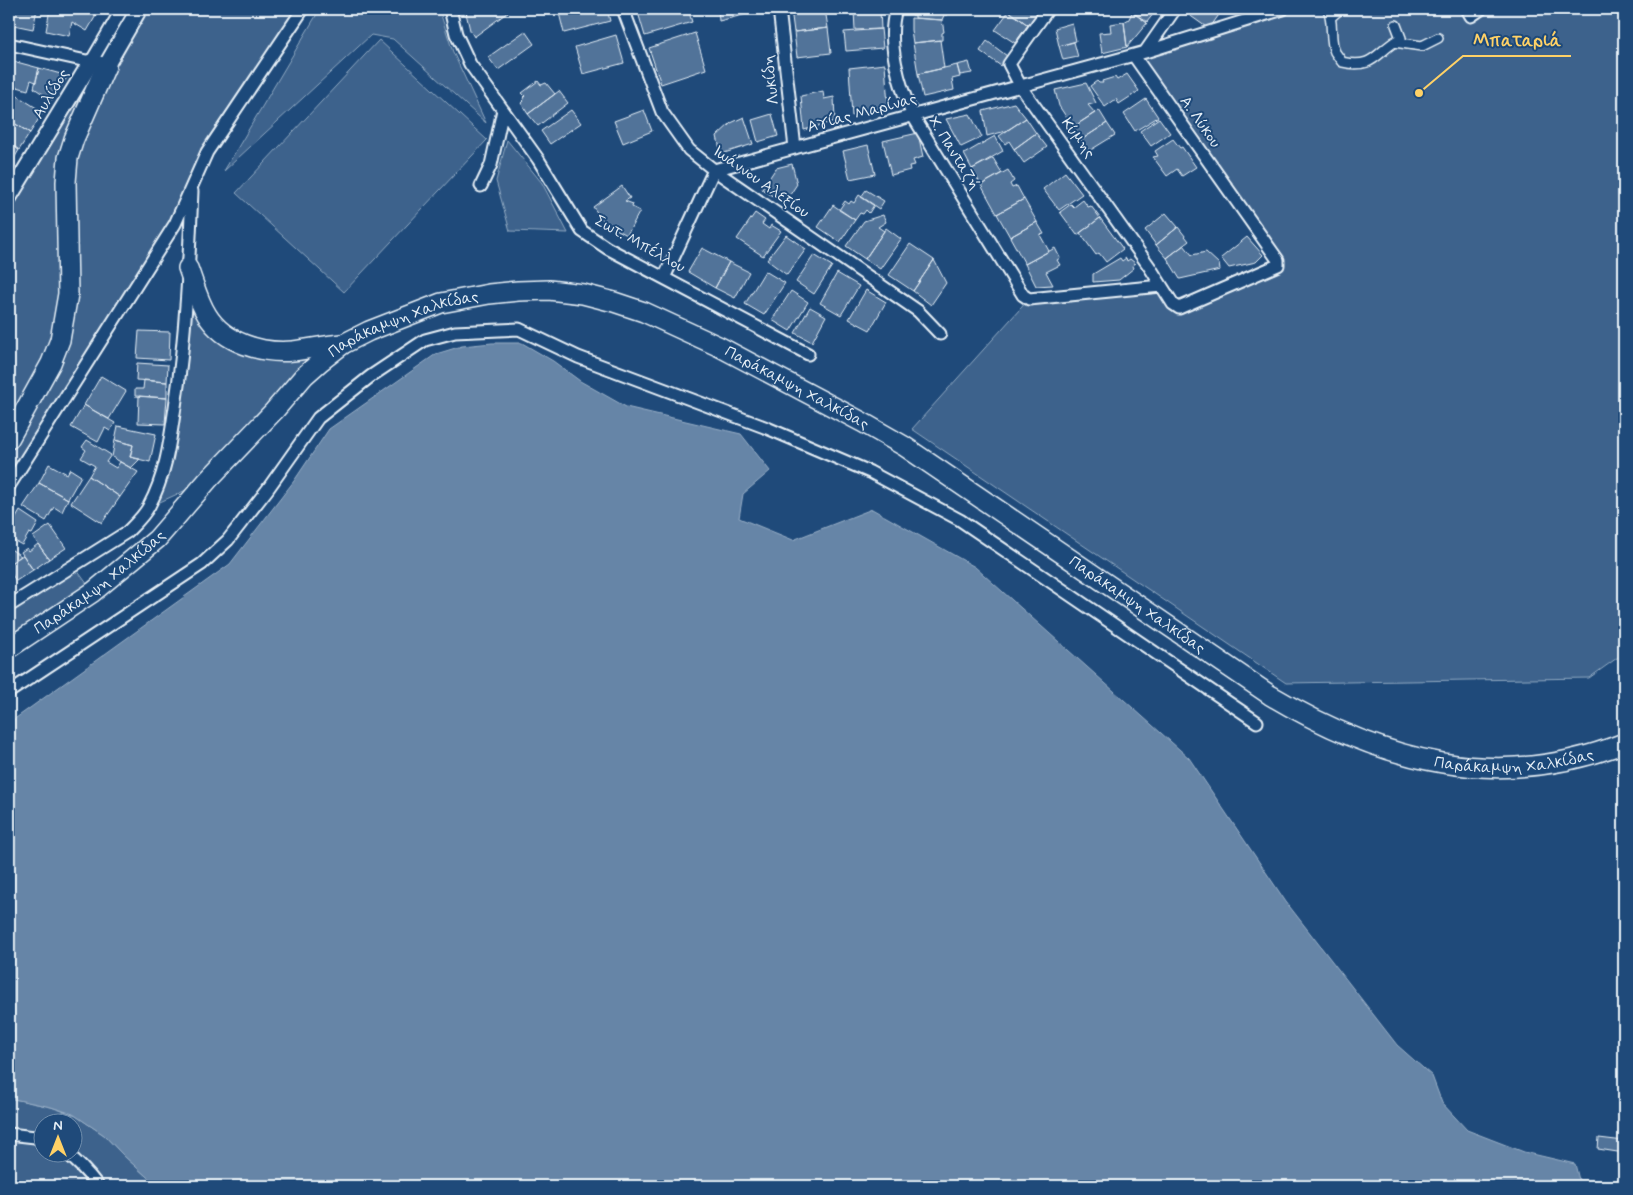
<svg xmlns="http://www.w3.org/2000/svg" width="1633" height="1195" viewBox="0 0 1633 1195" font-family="Mynerve,sans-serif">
<rect width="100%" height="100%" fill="#1f4a7a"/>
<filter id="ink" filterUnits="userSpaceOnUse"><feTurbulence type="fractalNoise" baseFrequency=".02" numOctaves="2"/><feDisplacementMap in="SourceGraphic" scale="10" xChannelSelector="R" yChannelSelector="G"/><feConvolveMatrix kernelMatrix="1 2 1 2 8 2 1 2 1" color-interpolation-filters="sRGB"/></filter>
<g filter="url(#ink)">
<path fill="#3c628c" stroke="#92aac2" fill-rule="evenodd" d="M139,9H303L192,185L9,486V197L91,62L106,65Z
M320,9H439L453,52L486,123L393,39L371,35L224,171Z
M1283,9H1447L1449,11L1454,9H1624V653L1589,678L1286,683L912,429L1029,299L1161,286L1180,308L1278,265L1134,56Z
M379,40L487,140L344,292L236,193Z
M507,140L542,183L568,233L510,231L496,181Z
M188,268L224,333L293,351L321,361L208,480L149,507L167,461Z
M74,566L93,592L9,648V606Z
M9,1098L51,1107L76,1116L104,1135L123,1155L157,1186H9ZM42,1122H72V1152H42Z"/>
<path fill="#6685a7" stroke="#9ab0c7" d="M492,343H522L553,361L580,381L626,407L741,434L770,471L743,494L739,518L793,540L872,509L975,567L1189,758L1286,902L1397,1045L1432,1076L1442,1103L1467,1130L1524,1152L1575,1164L1579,1180H1624V1186H157L123,1155L104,1135L73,1114L51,1107L9,1098V723L230,564L294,481L329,429L436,354L462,346Z"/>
<path fill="#517399" stroke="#e8f1f8" d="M9,9H37L33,29L9,24Z
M50,9H93L98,12L87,31L72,22L69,36L46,31Z
M465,9H512L474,37L470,30Z
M558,9H607L610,21L564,33Z
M637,9H688L692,22L645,36Z
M718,9H767L719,21Z
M791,9H825L828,28L794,32Z
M880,9L881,29L855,30L854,10Z
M914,9H949L947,15H944L942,20L915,18V15H912Z
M1010,9H1040L1028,25L1009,11Z
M1138,9H1157L1147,22L1134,13Z
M1187,9H1223L1209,29L1185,12Z
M1009,11L1028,25L1015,43L995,30Z
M1132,12L1147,23L1127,47L1124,22L1129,19Z
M911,18L942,20L944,32L942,33V40L913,43L911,30Z
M1124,22L1127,47L1102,53L1099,33L1111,32L1110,24Z
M1072,23L1076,41L1059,46L1055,28Z
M828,28L831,53L797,57L794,32Z
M881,29L883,48L846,51L844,32Z
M525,31L534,44L498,70L488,57Z
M695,33L706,69L661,84L649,48Z
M616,35L624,63L583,74L575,47Z
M940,40L944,68L918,74L913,43Z
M987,41L1007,56L1001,66L980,51Z
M1074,42L1078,57L1063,60L1059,46Z
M9,60L39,68L36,82L31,80L28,90L10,85L13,77L9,76Z
M969,62L972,73L960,75L957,65Z
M885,64L888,106L852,116L849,68Z
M957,65L960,77L952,79L954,90L923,97L918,74Z
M39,68L68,76L52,100L34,88Z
M1127,74L1139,91L1119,104L1116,99L1105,107L1090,86L1097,81L1099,83H1103L1102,81L1115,77L1117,80Z
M538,81L541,85L546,83L555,94L528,114L521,103L524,100L523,98L525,96L522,93Z
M1086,83L1096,103L1088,105L1095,113L1073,127L1059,106L1055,90Z
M559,91L568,103L538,126L528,114Z
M823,91L824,99L834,97L835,121L804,130L801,96Z
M16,95L43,112L30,133L9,120V106Z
M1146,99L1158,117L1135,131L1124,114Z
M1014,103L1026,118L1006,131L987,136L983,111Z
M571,110L581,123L550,144L541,131Z
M644,110L652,131L623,143L614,121Z
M1099,110L1107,123L1081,140L1073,127Z
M772,114L778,136L758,142L752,120Z
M970,114L982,137L961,147L946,119Z
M744,117L753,144L721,154L717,136L731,123Z
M1026,118L1036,133L1014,149L1009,141L1005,144L999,136Z
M1159,118L1170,133L1151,146L1140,131Z
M9,120L30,133L19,150L9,143Z
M1107,123L1115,135L1089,151L1081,140Z
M918,133L923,157L913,160L915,165L909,166L910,170L891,175L883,141Z
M1036,133L1047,147L1024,163L1014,149Z
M995,136L1003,151L972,169L964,154Z
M1173,139L1180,148L1182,147L1196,167L1182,176L1177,169L1167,176L1153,157L1158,156L1155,151Z
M9,143L19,150L9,167Z
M868,145L875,174L850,179L843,151Z
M993,158L1002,173L981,185L972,169Z
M792,164L797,184L784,204L762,189L776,168Z
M1008,170L1014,181L1010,184L1012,188L1017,186L1024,199L997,214L981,185Z
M1065,172L1082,194L1059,210L1043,189Z
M622,186L630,198L625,201L633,204L632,207L640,211L627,235L605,223L593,207Z
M866,190L884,201L879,209L861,197Z
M859,195L874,205L869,213L866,210L863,214L860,213L855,220L839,210L845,201L849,204L851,201L854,203Z
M1024,199L1037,222L1010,237L997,214Z
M1083,200L1088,207L1091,206L1100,218L1077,235L1060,212L1071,204L1074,207Z
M833,205L855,220L840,242L818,227Z
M755,213L765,220L762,224L769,229L771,225L781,231L763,256L737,239Z
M1166,213L1178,227L1156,245L1145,230Z
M883,215L886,222L878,227L884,231L865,259L846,246L864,221Z
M1100,218L1123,249L1106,262L1099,253L1096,255L1080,233Z
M1037,222L1044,234L1040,235L1049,251L1025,264L1010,237Z
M1178,227L1189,241L1167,258L1156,245Z
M886,228L901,239L880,269L865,259Z
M786,235L806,249L787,275L767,260Z
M1247,237L1263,255L1256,262L1229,268L1221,258Z
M910,244L934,260L913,291L889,275Z
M1184,245L1192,255L1206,252L1219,264L1220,270L1180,279L1167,258Z
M702,248L729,262L715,288L688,272Z
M1055,248L1060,258L1057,260L1060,265L1046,272L1053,285L1036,286L1025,264Z
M814,255L832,266L814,294L796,282Z
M1120,258L1122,261L1126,258L1127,261L1130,259L1135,263L1133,266L1134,268L1119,280L1093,282V274Z
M934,260L946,283L931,305L913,291Z
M729,262L749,272L735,298L715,288Z
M765,271L785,283L764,315L745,304Z
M837,273L859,286L841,315L820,303Z
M866,290L886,302L870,330L849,319Z
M791,291L808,302L790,331L772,320Z
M810,307L826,316L812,342L795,333Z
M139,331L170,332L169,360L137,358Z
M137,363L168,365L167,382L136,380Z
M101,376L126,391L109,419L84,405Z
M144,380L167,382V398L135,396V389H143Z
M139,396L167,398L165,424L138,423Z
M84,405L115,423L110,431L105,428L98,442L71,427Z
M118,426L156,434L150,462L130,457L133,445L115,440Z
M87,440L111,455L106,462L116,468L120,462L138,472L120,497L89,476L95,466L81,458L86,450L82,447Z
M115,440L133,445L130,457L140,459L131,468L112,457Z
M49,464L67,474L70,469L81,476L68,499L39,483Z
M89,476L120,497L102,523L71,503Z
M39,483L68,499L62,512L54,507L46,521L23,507Z
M20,511L38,523L32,534L29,533L22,545L9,538V530Z
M50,525L66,548L49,559L33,537Z
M38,544L49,559L33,570L21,552L27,548L29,551Z
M9,548L21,556L9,564Z
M23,555L33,570L16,581L9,570V564Z
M1599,1138L1624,1141V1153L1598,1149Z"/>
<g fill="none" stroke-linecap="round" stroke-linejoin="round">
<g stroke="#e8f1f8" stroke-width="12">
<path id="pedestrian" d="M1328,9C1334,22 1329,39 1335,52C1337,55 1340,59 1342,62C1375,70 1376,51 1401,38L1396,25
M1332,16L1340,9
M1394,42L1422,46L1438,38"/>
</g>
<g stroke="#e8f1f8" stroke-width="15">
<path id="minor" d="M450,9L456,34L470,64L538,159L582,231L607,248L808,354
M623,9L662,112L689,150L714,170L918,311L940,334
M779,9L795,148
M896,9C886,41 899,86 913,116L1023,295L1029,299L1161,286
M1048,9L1009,64L1021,87L1149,266L1173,304L1179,308L1278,265V260L1134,56
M1467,9L1471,16L1481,9
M9,44L91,62L122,9
M1145,52L1283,9
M481,186L491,165L503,110
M664,278L714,170L1145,52L1175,9
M9,486L175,224L207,152L303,9
M9,606L127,532C135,524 144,516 149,506C166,475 170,441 175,407C186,335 189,263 192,191
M9,692L202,564L228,540L267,490L318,418L371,376L425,340L455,332L519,329L578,357L767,428L870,472L960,520L1257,722
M9,1134L35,1137L42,1140
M65,1152C78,1162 88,1173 98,1186"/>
</g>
<g stroke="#e8f1f8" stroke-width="19">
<path id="tertiary" d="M9,197L91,62L106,66L139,9"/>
</g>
<g stroke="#e8f1f8" stroke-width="22">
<g id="primary">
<path d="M188,268C194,284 198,301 207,315C224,343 262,354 293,351C310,349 326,345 343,344"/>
<path d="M9,439L51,363L60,340L68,294L66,182L68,158L74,139L106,66"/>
<path id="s1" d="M9,648L93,592L157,539L208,480L274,411L304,376L321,361L343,344L369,331L441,303L489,294L518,291L549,290L583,294L614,302L644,312L720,347L862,422L904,446L1270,695C1383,762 1498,793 1624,743"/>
</g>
</g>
<use href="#pedestrian" stroke="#1f4a7a" stroke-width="9"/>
<use href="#minor" stroke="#1f4a7a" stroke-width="11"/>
<use href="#tertiary" stroke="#1f4a7a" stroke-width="15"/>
<use href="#primary" stroke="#1f4a7a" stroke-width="19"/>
</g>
</g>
<g text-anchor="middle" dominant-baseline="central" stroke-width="4" stroke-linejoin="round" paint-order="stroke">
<g font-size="16" fill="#e8f1f8" stroke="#1f4a7a">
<text transform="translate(771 80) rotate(-97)">Λυκίδη</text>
<text transform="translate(51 94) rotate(-59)">Αυλίδος</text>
<text transform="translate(862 113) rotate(-15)">Αγίας Μαρίνας</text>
<text transform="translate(1200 122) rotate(55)">Α. Λύκου</text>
<text transform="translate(1078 138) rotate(54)">Κύμης</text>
<text transform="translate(954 153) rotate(58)">Χ. Πανταζή</text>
<text transform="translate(761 182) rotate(35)">Ιωάννου Αλεξίου</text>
<text transform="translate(640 244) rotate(29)">Σωτ. Μπέλλου</text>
<text stroke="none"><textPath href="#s1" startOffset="518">Παράκαμψη Χαλκίδας</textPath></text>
<text stroke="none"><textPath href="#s1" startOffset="938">Παράκαμψη Χαλκίδας</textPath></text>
<text stroke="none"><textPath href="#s1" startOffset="112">Παράκαμψη Χαλκίδας</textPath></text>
<text stroke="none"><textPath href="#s1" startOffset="1342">Παράκαμψη Χαλκίδας</textPath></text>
<text stroke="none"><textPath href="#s1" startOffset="1761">Παράκαμψη Χαλκίδας</textPath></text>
</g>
</g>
<path fill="none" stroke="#ffd166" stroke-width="2" d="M1419 93L1463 56H1571"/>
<circle fill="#ffd166" stroke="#1f4a7a" stroke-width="2" cx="1419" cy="93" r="5"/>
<g font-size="18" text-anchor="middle" font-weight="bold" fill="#ffd166" stroke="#1f4a7a" stroke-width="4" stroke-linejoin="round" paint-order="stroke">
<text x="1517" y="46">Μπαταριά</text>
</g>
<rect width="1633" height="1195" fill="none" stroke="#1f4a7a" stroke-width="30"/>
<rect x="15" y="15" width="1603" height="1165" fill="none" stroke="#e8f1f8" stroke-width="2" filter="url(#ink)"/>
<g transform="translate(58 1138)"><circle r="24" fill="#1f4a7a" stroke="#6f8dac"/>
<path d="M0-4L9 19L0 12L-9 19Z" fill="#ffd166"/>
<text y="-8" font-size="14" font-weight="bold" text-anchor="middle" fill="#e8f1f8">N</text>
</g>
</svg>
